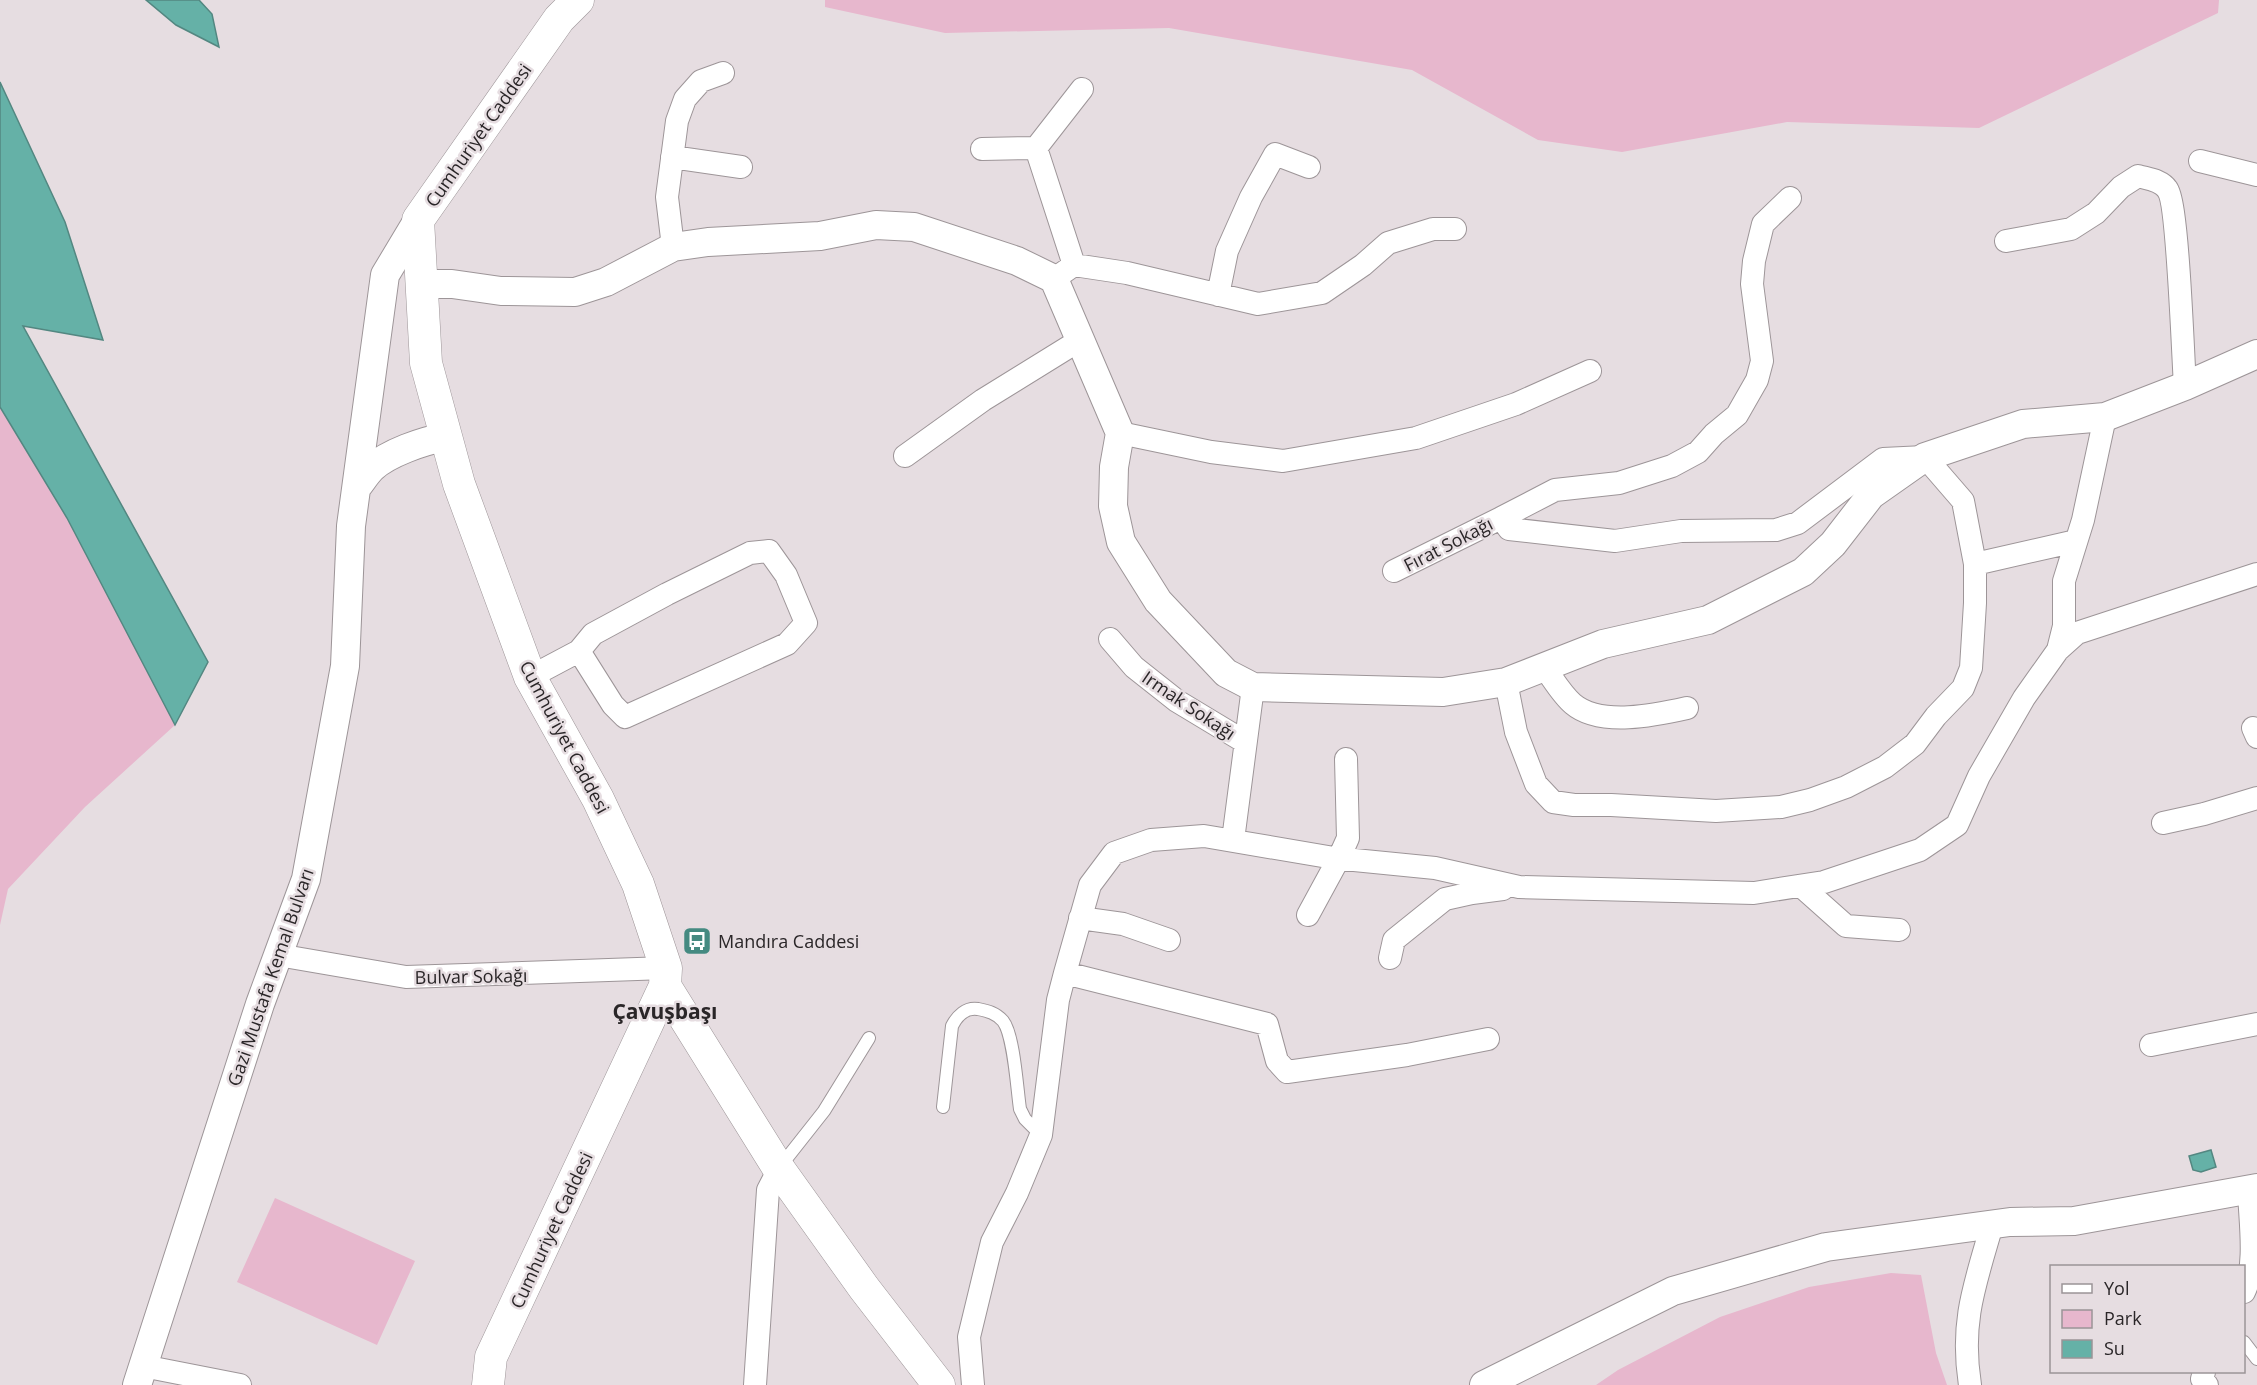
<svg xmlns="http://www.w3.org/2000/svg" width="2257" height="1385" viewBox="0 0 2257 1385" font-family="'Open Sans',sans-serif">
<rect width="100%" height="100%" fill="#e6dde1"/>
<path fill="#e7b7cd" d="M825,0H2219L2218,13L1979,128L1787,122L1622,152L1538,140L1412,70L1169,28L945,33L825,7Z
M0,407L67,518L175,725L85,807L8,889L0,925Z
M275,1198L415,1261L377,1345L237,1282Z
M1891,1273L1921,1275L1936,1353L1947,1385H1596L1618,1370L1720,1317L1809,1287Z"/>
<path fill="#65b1a7" stroke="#538781" stroke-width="1.5" d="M146,0H199L212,14L219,47L176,25Z
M0,82L65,222L103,340L23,326L208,662L175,725L67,518L0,407Z
M2211,1150L2216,1167L2201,1172L2193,1170L2189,1156Z"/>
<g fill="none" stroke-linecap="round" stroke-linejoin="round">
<g stroke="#9d9598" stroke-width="14">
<path id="service" d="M943,1107L952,1026C957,1016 966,1007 978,1009C988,1011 996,1013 1003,1021C1014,1035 1017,1089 1020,1109L1025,1119L1041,1135
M779,1168L824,1111L869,1038
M2244,1342L2257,1359"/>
</g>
<g stroke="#9d9598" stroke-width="24">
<path id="minor" d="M982,149L1036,148
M672,157L741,167
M2200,161L2257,175
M2006,241L2071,229L2096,213L2121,187L2138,176C2148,179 2161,180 2167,189C2178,202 2183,358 2185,386
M673,247L667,197L677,121L685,99L701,81L723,73
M1074,265L1036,148L1082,89
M1054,279L1074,265L1127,273L1258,304L1322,293L1363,265L1388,243L1433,229H1455
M1218,295L1227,251L1251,197L1275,154L1309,167
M1120,433L1211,452L1283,461L1416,438L1516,404L1590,371
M905,456L983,400L1080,340
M1975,564L2076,541
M1394,571L1501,518
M1110,639L1134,667L1177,701L1245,742
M2058,650L2077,633L2257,574
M1544,667C1553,679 1562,695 1573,704C1600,727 1656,715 1687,708
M530,677L579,651L593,634L667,594L750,553L769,551L786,575L806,623L787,644L625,717L613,705L579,651
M1506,682L1516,732L1536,784L1553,802L1574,805H1611L1716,811L1781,807L1810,800L1846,787L1885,767L1915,744L1936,716L1963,688L1971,668L1975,603V564L1963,501L1925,457L1883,459L1798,523L1776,530L1681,531L1615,541L1509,529L1501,518L1555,490L1619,483L1672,466L1698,452L1714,434L1737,415L1757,380L1762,361L1752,284L1754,261L1763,224L1790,198
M2253,728L2257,737
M2163,823L2204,814L2257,798
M1233,840L1253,687
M1801,886L1846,926L1899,930
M1308,915L1339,858L1348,838L1346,759
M1080,918L1123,924L1169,940
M278,955L406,977L666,968
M1390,958L1394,940L1445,899L1472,893L1503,889
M1065,973L1267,1024L1277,1061L1287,1072L1407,1055L1488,1039
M2151,1045L2257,1024
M2244,1292C2257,1265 2250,1222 2249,1191
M143,1366L240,1385
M2204,1372L2202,1379L2207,1385
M755,1385L768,1190L779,1169
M973,1385L969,1337L992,1242L1017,1193L1041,1135L1058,1000L1065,973L1090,885L1114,853L1151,840L1204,836L1334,858L1435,868L1519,887L1754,893L1824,882L1920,850L1957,825L1979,776L2024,698L2058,650L2064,626V581L2083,520L2105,417
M1970,1385C1960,1322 1975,1284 1992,1225"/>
</g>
<g stroke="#9d9598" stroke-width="30">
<path id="tertiary" d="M422,284H452L501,291L575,292L606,282L673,247L708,242L820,236L876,225L914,227L1017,261L1054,279L1120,433L1114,467L1113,506L1121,542L1158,601L1226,673L1253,687L1443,692L1506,682L1603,644L1708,620L1803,572L1833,544L1871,495L1925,457L2023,424L2105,417L2185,386L2257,354
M357,487C362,481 366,474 372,468C388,453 423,441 445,437
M137,1385L260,1004L306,879L345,666L351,526L385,275L418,220
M1484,1385L1673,1291L1826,1247L2010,1222L2074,1221L2257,1188"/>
</g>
<g stroke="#9d9598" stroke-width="33">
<path id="secondary" d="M665,986L779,1169L864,1288L939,1385
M488,1385L491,1357L665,986L666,968L638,884L598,799L530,677L459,484L426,363L418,220L559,19L578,0"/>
</g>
<use href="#service" stroke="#fff" stroke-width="12"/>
<use href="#minor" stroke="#fff" stroke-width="22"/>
<use href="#tertiary" stroke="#fff" stroke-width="28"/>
<use href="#secondary" stroke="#fff" stroke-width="32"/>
</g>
<defs>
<g id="bus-square" transform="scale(1.5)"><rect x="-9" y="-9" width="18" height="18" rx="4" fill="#458a81" stroke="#e6dde1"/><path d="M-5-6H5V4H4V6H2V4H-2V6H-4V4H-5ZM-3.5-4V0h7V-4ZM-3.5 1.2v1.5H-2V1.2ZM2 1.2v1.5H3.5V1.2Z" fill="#fff"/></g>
</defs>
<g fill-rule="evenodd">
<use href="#bus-square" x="697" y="941"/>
</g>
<g text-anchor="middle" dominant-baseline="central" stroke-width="5" stroke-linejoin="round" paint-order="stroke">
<g font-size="18" fill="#2a2628" stroke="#e6dde1">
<text transform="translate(478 135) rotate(-55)">Cumhuriyet Caddesi</text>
<text transform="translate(1448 544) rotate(-27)">Fırat Sokağı</text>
<text transform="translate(1189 705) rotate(34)">Irmak Sokağı</text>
<text transform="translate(565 737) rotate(62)">Cumhuriyet Caddesi</text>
<text transform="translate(471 976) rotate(-1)">Bulvar Sokağı</text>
<text transform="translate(270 977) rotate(-71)">Gazi Mustafa Kemal Bulvarı</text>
<text transform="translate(551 1230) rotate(-65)">Cumhuriyet Caddesi</text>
</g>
<g font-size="18" fill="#2a2628" stroke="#e6dde1" text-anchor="start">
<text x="718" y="941">Mandıra Caddesi</text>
</g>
<g font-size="21" font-weight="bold" fill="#2a2628" stroke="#e6dde1">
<text x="665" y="1011">Çavuşbaşı</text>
</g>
</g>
<rect x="2050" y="1265" width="195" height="108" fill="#e6dde1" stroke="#9b9497" stroke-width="1.5"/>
<rect x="2062" y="1284" width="30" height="9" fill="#ffffff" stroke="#9b9497" stroke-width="1.5"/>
<text x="2104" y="1295" font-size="18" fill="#2a2628">Yol</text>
<rect x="2062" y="1310" width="30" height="18" fill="#e7b7cd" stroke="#9b9497" stroke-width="1.5"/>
<text x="2104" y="1325" font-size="18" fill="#2a2628">Park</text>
<rect x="2062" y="1340" width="30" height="18" fill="#65b1a7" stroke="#9b9497" stroke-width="1.5"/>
<text x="2104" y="1355" font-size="18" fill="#2a2628">Su</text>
</svg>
